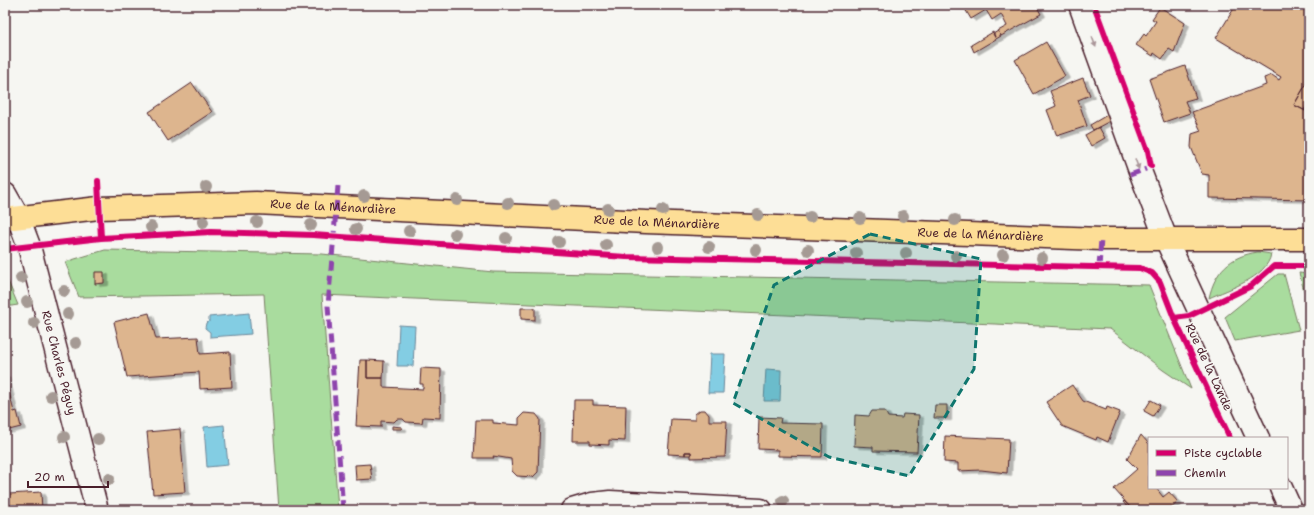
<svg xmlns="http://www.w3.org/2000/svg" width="1314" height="515" viewBox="0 0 1314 515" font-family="'Shantell Sans',sans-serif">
<defs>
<filter id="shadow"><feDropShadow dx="4.5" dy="2.5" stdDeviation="0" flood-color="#0004"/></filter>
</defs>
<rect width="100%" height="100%" fill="#f6f6f2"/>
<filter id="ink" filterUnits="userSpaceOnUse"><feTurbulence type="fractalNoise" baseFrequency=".025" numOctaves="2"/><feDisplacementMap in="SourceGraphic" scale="8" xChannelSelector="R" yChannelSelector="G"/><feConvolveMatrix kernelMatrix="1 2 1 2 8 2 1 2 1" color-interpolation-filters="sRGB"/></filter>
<g filter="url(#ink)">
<path fill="#a9dc9e" stroke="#7a7e64" d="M105,250L322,254L493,272L1149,285L1191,389L1163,370L1110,329L322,295L338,510H279L264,294L79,297L65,262Z
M1258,252L1271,254C1267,278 1228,289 1209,298C1215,271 1230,256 1258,252Z
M1299,273L1309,274V308Z
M5,274L18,305L5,307Z
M1278,274H1284L1299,330L1235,341L1225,317Z"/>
<path fill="#83cde3" stroke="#6c8799" d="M249,313L251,334L210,337V332L205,328L206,323L209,322V317Z
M399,325L415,326L413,366H397Z
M710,354H725L723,393H708Z
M766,369L781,370L780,401H764Z
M224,425L228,465L207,467L204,427Z"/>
<path fill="#ddb58e" stroke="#4a1f2b" filter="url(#shadow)" d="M973,5H1036L1041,14L1001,36L998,31L1007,26L1001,14L992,20L986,10L971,19L965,9Z
M1236,5H1309V79L1294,105L1309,113V200L1209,198V175L1202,174L1191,147L1192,134L1201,131L1192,112L1266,85L1264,78L1272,75L1279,80L1281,77L1216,38Z
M1160,7L1185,23L1174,52L1169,49L1162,59L1154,53L1153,56L1136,45L1144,34L1146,36L1156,21L1152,19Z
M998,31L1001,36L996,39L993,34Z
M993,32L996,39L974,52L971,45Z
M1046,42L1065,76L1034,94L1015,60Z
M1185,66L1196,98L1185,101L1190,113L1164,122L1149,79Z
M1083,78L1090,95L1078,100L1087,126L1057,136L1047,110L1056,106L1050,91Z
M1309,79V102L1304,110L1294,105Z
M192,83L212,112L168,141L149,112Z
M1107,115L1110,121L1093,130L1090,125Z
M1099,127L1105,138L1091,146L1085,135Z
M95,272H104V283L95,284Z
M521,308H535V320L521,319Z
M149,313L156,339L198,337L200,354L230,352L232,387L200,389L199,372L127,377L114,322Z
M360,360H367V378H383V387L423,389V384H420L421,368L441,369L440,418L423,417L422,423L406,422L403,419H397L394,422L381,421V427L356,426Z
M367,360L384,361L383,378H367Z
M5,375L14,412L17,411L21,427L5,431Z
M1072,385L1083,401L1106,410L1107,407L1120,412L1108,442L1097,437L1096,440L1062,426L1046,402Z
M574,400H593V405L626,406L625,441L609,440V445L590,444V441H573Z
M1151,400L1160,405L1153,416L1144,411Z
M935,405H947V418H934Z
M700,410H705L709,415V421H727L725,457L691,458V452H685V455L668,454L671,419L695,420V414Z
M872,411H885L888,417L902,418L903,414L919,415L917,452L873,451V447L854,446L855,415L869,416Z
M524,413L536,414L540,419L538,472L533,477L517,476L512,471L511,459L493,456L494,458H474L476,420H493V423L519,425V418Z
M759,417L781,418L780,423L823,424L822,457L778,456V450L758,449Z
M392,426L402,427V429H392Z
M180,429L185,492L153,494L147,432Z
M1141,435L1149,444V488H1156L1163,497L1169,492L1178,502L1169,510H1130L1128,508L1130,507L1114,489L1137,469L1127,459Z
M945,436L1009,439L1007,473L981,470L958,471V463L944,462Z
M685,452H691V455H685Z
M370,464L372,479L356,480L355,465Z
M41,492L42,510H10L9,494Z
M1124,501L1130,507L1128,508L1123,502Z
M263,507V510H252L251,508Z"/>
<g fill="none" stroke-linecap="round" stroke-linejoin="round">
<g stroke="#4a1f2b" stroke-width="25">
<g id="minor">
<path d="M1080,5L1140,171L1166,239L1258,438"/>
<path id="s1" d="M5,194L18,217L29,246L97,510"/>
<path d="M1281,488L1291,510"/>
<path d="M572,510L592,504L610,502L761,510"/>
</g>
</g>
<g stroke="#4a1f2b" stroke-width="25">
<g id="major">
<path id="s2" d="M5,219L99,208L256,203L646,222L1101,239H1309"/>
</g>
</g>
<use href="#minor" stroke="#f6f6f2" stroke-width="22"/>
<use href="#major" stroke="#fdde96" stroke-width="22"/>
<path stroke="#8e44ad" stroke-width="5" stroke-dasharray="10 5" stroke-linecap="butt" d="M1130,175L1146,169
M338,186L328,306L343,510
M1099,267L1101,239"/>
<g stroke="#f6f6f2" stroke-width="8">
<path id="cycleway" d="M1094,5L1148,151L1151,166
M98,181L101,238
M5,249L101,238L211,232L313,235L626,257L1140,268L1152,273L1160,282L1174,318L1230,438
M1174,318L1189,316L1251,286L1274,266H1309"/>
</g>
<use href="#cycleway" stroke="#d6006c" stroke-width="6"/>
</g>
<g fill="#a59a94">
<circle cx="206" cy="187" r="6"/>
<circle cx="364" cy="196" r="6"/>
<circle cx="457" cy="200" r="6"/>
<circle cx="508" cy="203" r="6"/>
<circle cx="554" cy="205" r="6"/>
<circle cx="608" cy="209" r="6"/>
<circle cx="663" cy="210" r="6"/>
<circle cx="758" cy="215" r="6"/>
<circle cx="903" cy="216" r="6"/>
<circle cx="810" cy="217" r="6"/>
<circle cx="860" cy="218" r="6"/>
<circle cx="955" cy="220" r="6"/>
<circle cx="203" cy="222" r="6"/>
<circle cx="257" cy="222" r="6"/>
<circle cx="311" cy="225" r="6"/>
<circle cx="151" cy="227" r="6"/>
<circle cx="356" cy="229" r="6"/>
<circle cx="409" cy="231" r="6"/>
<circle cx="455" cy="234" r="6"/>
<circle cx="506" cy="238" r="6"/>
<circle cx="559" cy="242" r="6"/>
<circle cx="606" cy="245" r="6"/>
<circle cx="658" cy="247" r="6"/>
<circle cx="709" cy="247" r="6"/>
<circle cx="756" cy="250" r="6"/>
<circle cx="808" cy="250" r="6"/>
<circle cx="856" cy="253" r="6"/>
<circle cx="906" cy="253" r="6"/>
<circle cx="1003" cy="255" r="6"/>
<circle cx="956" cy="256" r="6"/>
<circle cx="1042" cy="258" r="6"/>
<circle cx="21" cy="278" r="6"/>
<circle cx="64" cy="291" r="6"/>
<circle cx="27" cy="302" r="6"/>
<circle cx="68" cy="314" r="6"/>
<circle cx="34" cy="323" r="6"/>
<circle cx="76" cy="343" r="6"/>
<circle cx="51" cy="396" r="6"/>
<circle cx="64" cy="437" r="6"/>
<circle cx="98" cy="439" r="6"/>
<circle cx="109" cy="479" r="6"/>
<circle cx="783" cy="501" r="6"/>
</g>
<defs><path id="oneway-solid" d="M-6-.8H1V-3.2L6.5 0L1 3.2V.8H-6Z"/></defs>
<g fill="#a99598">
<use href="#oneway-solid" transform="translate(1094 42) rotate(70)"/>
<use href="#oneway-solid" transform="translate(1137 164) rotate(70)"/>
</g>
</g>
<path fill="#0f766e" fill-opacity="0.2" stroke="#0f766e" stroke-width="3" stroke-dasharray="8 5" stroke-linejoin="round" d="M870,234L981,259L974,369L909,476L829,457L733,403L774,285Z"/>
<g text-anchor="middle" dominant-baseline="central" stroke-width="3.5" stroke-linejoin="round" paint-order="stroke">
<g font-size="12" fill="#4a1f2b" stroke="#f6f6f2">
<text stroke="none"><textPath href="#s2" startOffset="329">Rue de la Ménardière</textPath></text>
<text stroke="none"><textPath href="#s2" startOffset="653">Rue de la Ménardière</textPath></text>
<text stroke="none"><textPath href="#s2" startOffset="977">Rue de la Ménardière</textPath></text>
<text stroke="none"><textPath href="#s1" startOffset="178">Rue Charles Péguy</textPath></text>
<text transform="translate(1209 367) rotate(65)">Rue de la Lande</text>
</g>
</g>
<rect width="1314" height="515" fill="none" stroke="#f6f6f2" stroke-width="20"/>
<rect x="10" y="10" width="1294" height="495" fill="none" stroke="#4a1f2b" stroke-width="1.5" filter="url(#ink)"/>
<rect x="1148" y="437" width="140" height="52" fill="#f6f6f2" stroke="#b1a0a2"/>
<rect x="1156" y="450" width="20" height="6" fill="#d6006c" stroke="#b1a0a2"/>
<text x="1184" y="457" font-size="12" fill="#4a1f2b">Piste cyclable</text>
<rect x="1156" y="470" width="20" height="6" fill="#8e44ad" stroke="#b1a0a2"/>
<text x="1184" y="477" font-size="12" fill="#4a1f2b">Chemin</text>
<path d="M28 481v6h80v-6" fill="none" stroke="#4a1f2b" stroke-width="2"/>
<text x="34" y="481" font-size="12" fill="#4a1f2b" stroke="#f6f6f2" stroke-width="3" paint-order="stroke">20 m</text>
</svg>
